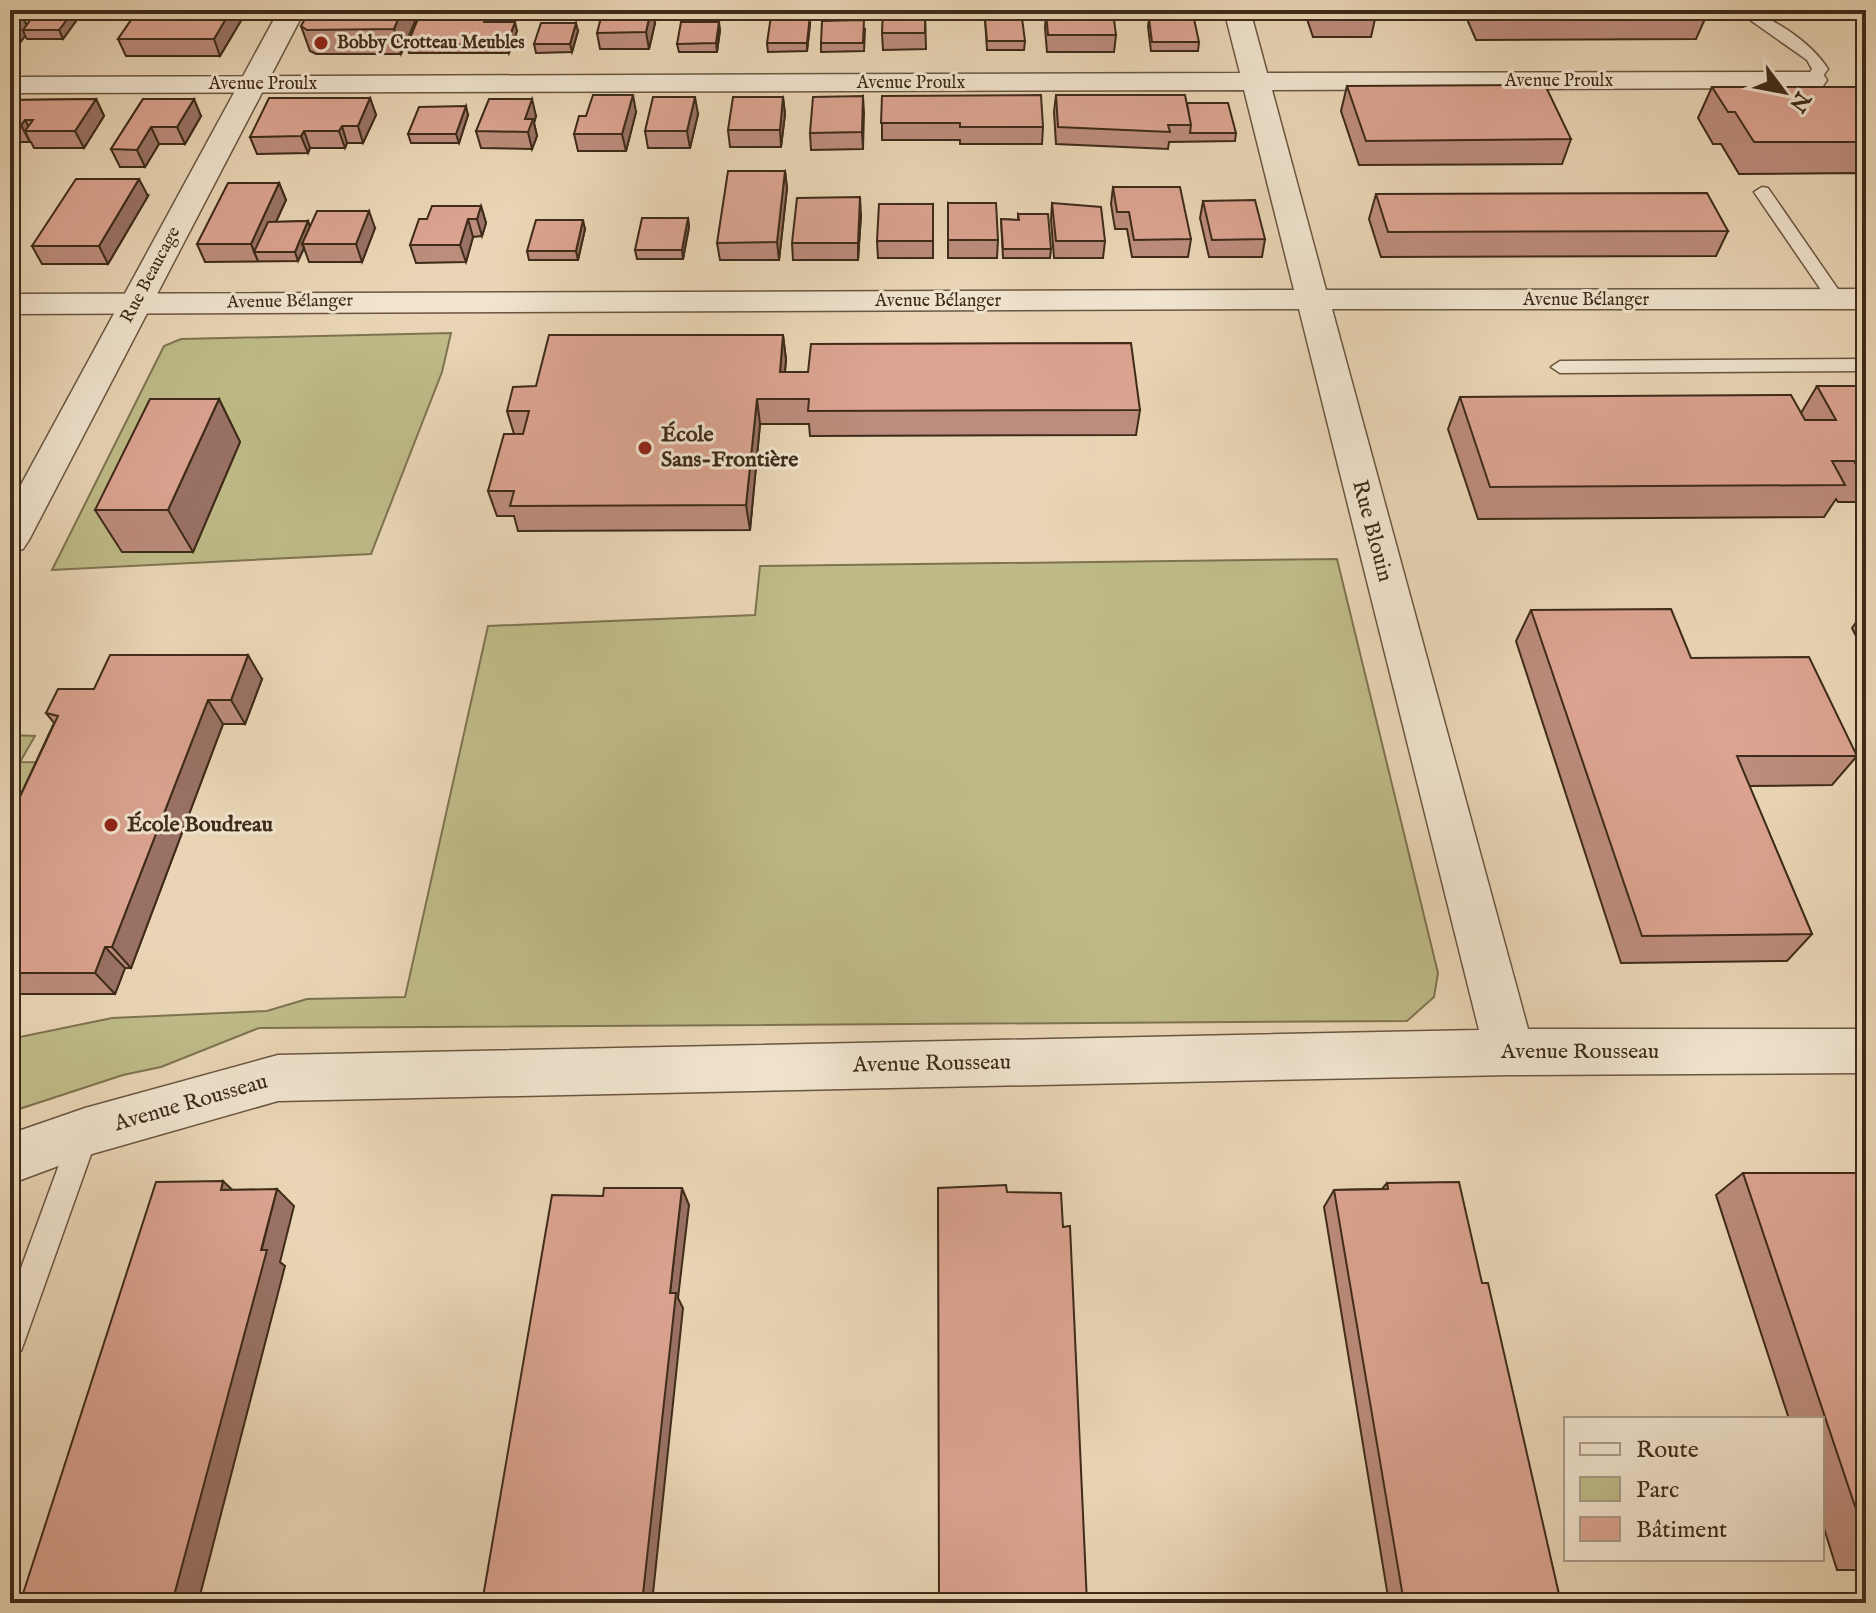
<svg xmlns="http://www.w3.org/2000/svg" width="1876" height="1613" viewBox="0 0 1876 1613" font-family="'IM FELL English',serif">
<rect width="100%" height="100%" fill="#e9d5b5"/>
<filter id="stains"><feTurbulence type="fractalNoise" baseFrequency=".0025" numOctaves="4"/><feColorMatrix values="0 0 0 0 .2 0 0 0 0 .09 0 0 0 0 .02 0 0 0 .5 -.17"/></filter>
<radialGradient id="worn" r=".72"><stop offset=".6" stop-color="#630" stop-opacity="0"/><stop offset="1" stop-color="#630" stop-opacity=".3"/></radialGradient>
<path fill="#bebb88" stroke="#7e7350" stroke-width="2" d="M451,333L442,372L371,554L52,570L164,346L181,339Z
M1337,559L1438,973L1434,997L1407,1021L259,1028L161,1067L123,1075L10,1112V1039L112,1018L267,1011L307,999L405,997L488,626L755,615L760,566Z
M10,735L35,736L20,762L66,763L10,886Z"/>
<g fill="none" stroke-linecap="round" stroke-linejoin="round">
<g stroke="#695640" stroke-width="3">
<path id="service" d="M1736,10C1766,10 1812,43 1828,69L1818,83L1805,80L1812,69L1807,60Z
M1762,187L1768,188L1842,295V303H1830L1754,192Z
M1866,359V371L1560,373L1551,367L1560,361Z
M85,1119L95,1123L99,1132L25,1340L21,1351L10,1355V1298L71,1132L75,1123Z"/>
</g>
<g stroke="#695640" stroke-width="3">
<path id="minor" d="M1224,10H1250L1267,73L1813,72L1823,74L1827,80L1823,86L1813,88L1272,90L1326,290L1866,289V309H1332L1528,1029H1866V1073L1509,1075L278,1101L85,1156L10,1184V1134L85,1108L278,1055L1479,1030L1299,309L10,314V294L1294,290L1244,90L10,93V77L1240,73Z"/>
</g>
<g stroke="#695640" stroke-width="3">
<path id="tertiary" d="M279,10H305L29,540L23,549L10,553V505Z"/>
</g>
<use href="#service" fill="#f1e4cf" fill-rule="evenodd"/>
<use href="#minor" fill="#f1e4cf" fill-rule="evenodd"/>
<use href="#tertiary" fill="#f1e4cf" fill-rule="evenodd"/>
</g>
<path fill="#bc8c7c" stroke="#3e2b19" stroke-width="2" d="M38,10H80L81,14L63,39H27L25,36L10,55V14H21L27,25Z
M138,10H239L242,19L220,56H126L118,39Z
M420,10L401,54H316L310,51L301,26Z
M925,10L926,49L883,50L882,33Z
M1304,10H1377L1371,37H1313Z
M1463,10H1709L1696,39L1476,40Z
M1046,12L1116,35L1114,52H1047L1045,28Z
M487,14L489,22L517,31L509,53H409L407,45Z
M985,19L1025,41L1024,50H987Z
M1149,19L1199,42L1198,51H1151L1148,27Z
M655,23L649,49H600L597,33Z
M810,24L807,51L768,52L767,43Z
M865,29L864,51L821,52V43Z
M720,30L717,52H679L677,44Z
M578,31L572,52L536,53L534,44Z
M1347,86L1571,139L1562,164L1359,165L1341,111Z
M1712,87H1866V189L1857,173L1739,174L1721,144H1713L1698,118Z
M1056,95L1187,103L1236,133L1235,141L1169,142L1168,149L1056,144L1054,112Z
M863,96V149L811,150L810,133Z
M882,96L1043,127L1042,144H960V140H882Z
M783,97L785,114L781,147H730L728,130Z
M370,98L376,115L363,143H347L345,148H310L308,153L257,154L250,137Z
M96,99L104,116L84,148H34L31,142H11L10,144V100Z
M143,99L201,116L185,144H159L145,167H120L111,149Z
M636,112L626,151H578L574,134Z
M698,114L690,148H648L645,131Z
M468,115L459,143H411L408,134Z
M536,116L534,123L537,136L532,149L481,148L476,131Z
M785,171L787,188L779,260H720L717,243Z
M279,183L286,200L276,222L308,221L310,227L375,228L362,262H309L304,248L298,261L205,262L197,244Z
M1113,187L1191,239L1188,257H1132L1127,229H1115L1111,204Z
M1376,194L1728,231L1716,256L1381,257L1369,219Z
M148,196L108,264H42L32,246Z
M1203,201L1265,239L1262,257H1209L1200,218Z
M948,203L998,240L997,258H948Z
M1052,203L1105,241L1103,258H1054L1051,220Z
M933,204V258H878L877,241Z
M481,206L486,223L482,236L473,237L466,262L416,263L410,245L427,219Z
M1018,214L1051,249L1050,258H1003L1001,219L1018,220Z
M861,215L858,260H793L792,243Z
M688,218L689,227L683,259H637L635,250Z
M585,229L578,260H529L527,251Z
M783,335L786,360L785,372L1140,410L1136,435L810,436L809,424H760L750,530L518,531L514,516H497L488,491L514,434L507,411L536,386Z
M1817,386H1866V502H1838L1836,499L1824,517L1478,519L1448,429L1460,397L1801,413Z
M219,399L240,442L193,552H122L95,510Z
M1866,608V656L1852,628Z
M1531,610L1691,658L1857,756L1832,785L1749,786L1812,934L1787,961L1621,963L1516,641Z
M262,679L245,724H223L131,968H125L115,994H10V818L54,723L46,713L94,689Z
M1743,1173H1866V1570H1837L1822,1522V1419H1789L1716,1195Z
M1387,1183L1482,1283L1561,1603H1389L1324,1207L1334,1190L1382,1189Z"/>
<path fill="#997265" stroke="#3e2b19" stroke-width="2" d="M74,10H80L81,14L63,39L59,30Z
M231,10H239L242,19L220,56L214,39Z
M402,10H420L401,54L394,29Z
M651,10H653L655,23L649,49L646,32Z
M21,14L29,30H23L25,36L11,55L10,28Z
M810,15V24L807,51V43Z
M515,22L517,31L509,53L507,44Z
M719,22L720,30L717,52L716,43Z
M576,23L578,31L572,52L570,44Z
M633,95L636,112L626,151L622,134Z
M863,96L864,113L863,149L862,132Z
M695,97L698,114L690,148L687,131Z
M783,97L785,114L781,147L780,130Z
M370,98L376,115L363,143L358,126Z
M96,99L104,116L84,148L75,131Z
M194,99L201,116L185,144L177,127Z
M532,99L536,116L534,123L537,136L532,149L525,119Z
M466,106L468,115L459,143L456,134Z
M25,120L31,131H25L30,142L21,125Z
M342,126L347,143L345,148L339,131Z
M151,127L159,144L145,167L137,150Z
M304,131L310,148L308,153L301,136Z
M785,171L787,188L779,260L777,242Z
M139,179L148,196L108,264L99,246Z
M279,183L286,200L262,252H254L258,261L251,244Z
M860,197L861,215L858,260V243Z
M481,206L486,223L482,236L477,219Z
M369,211L375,228L362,262L356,244Z
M688,218L689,227L683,259L682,250Z
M468,219L473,237L466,262L460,245Z
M583,220L585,229L578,260L576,251Z
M308,221L311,230L302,244L304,248L298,261L295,252Z
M783,335L786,360L782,397L780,372Z
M219,399L240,442L193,552L168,510Z
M757,399L760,424L750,530L746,505Z
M248,655L262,679L245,724L231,700Z
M208,700L223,724L131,968L112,947Z
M105,947L125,968L115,994L95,973Z
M223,1181L241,1198L221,1190Z
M682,1188L689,1205L678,1298L683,1308L652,1603H642L670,1293Z
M277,1189L294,1206L280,1262L285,1266L198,1603H172Z"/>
<path fill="#dba390" stroke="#3e2b19" stroke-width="2" d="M38,10H74L59,30H23Z
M138,10H231L214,39H118Z
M310,10H402L394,29L307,30L301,26Z
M603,10H651L646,32L597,33Z
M883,10H925V33H882Z
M1046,12H1113L1116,35H1048Z
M10,14H21L10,28Z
M487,14L484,22H515L507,44L407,45L418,19Z
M810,15L807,43H767L771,16Z
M1022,18L1025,41H987L985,19Z
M1149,19H1194L1199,42H1152Z
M864,20L863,43H821L822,21Z
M681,22H719L716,43L677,44Z
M541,23H576L570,44H534Z
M1545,85L1571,139L1366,141L1347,86Z
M1712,87H1866V142H1754L1735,112H1728Z
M593,95H633L622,134H574L579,116H586Z
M1041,95L1043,127H960V123H881L882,96Z
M1056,95H1185L1191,125H1168L1170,132L1058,127Z
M863,96L862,132L810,133L813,97Z
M653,97H695L687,131H645Z
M733,97H783L780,130H728Z
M269,98H370L358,126H342L339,131H304L301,136L250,137Z
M96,99L75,131H25L33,120H25L21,125H10V100Z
M143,99H194L177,127H151L137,150L111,149Z
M489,99H532L525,119H533L528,132L476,131Z
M1187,103H1228L1236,133H1190L1191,125Z
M466,106L456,134H408L419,107Z
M728,171H785L777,242L717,243Z
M76,179H139L99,246H32Z
M228,183H279L251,244H197Z
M1113,187H1180L1191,239L1134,240L1129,212H1117Z
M1707,193L1728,231L1388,232L1376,194Z
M860,197L858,243H792L797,198Z
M1255,200L1265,239L1212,240L1203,201Z
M948,203H996L998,240H948Z
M1052,203L1101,207L1105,241H1056Z
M879,204H933V241H877Z
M432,206H481L477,219H468L460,245H410L419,219H427Z
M317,211H369L356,244H302Z
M1018,214H1048L1051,249H1003L1001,219L1019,220Z
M642,218H688L682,250H635Z
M536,220H583L576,251H527Z
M308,221L295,252H254L268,222Z
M549,335H783L780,372H808L811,344L1131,343L1140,410L808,411L809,399H757L746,505L510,506L514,491H488L504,434H523L529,411H507L513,387L536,386Z
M1817,386H1866V471H1860L1854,461H1832L1845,485L1490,487L1460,397L1791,395L1805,420H1836Z
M150,399H219L168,510H95Z
M1671,609L1691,658L1809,657L1857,756H1737L1812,934L1642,936L1531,610Z
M110,655H248L231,700H208L112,947H105L95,973H10V818L58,716L46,713L58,689H94Z
M1743,1173H1866V1539Z
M223,1181L221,1190L277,1189L261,1250H267L172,1603H20L156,1182Z
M1459,1182L1482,1283H1488L1561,1603H1404L1334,1190L1388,1189L1387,1183Z
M1006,1185L1007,1192L1061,1193L1063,1227L1070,1226L1087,1603H939L938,1188Z
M604,1188H682L670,1293H676L642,1603H482L552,1195L603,1196Z"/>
<g fill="#8f2418" stroke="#f1e4cf" stroke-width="3">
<circle cx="321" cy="43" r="8"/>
<circle cx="645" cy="448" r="8"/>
<circle cx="111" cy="825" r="8"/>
</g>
<g text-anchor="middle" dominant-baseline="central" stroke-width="6" stroke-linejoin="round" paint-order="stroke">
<g font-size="18" font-weight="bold" fill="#3e2b19" stroke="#f1e4cf" text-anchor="start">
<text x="337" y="43">Bobby Crotteau Meubles</text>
</g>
<g font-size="18" fill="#3e2b19" stroke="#f1e4cf">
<text x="1559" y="81">Avenue Proulx</text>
<text x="911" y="83">Avenue Proulx</text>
<text x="263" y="84">Avenue Proulx</text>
<text transform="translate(151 275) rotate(-62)">Rue Beaucage</text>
<text x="1586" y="300">Avenue Bélanger</text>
<text x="938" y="301">Avenue Bélanger</text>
<text transform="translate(290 302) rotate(-1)">Avenue Bélanger</text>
</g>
<g font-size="22" font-weight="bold" fill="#3e2b19" stroke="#f1e4cf" text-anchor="start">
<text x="661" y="435">École<tspan x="661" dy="25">Sans-Frontière</tspan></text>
<text x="127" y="825">École Boudreau</text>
</g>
<g font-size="22" fill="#3e2b19" stroke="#f1e4cf">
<text transform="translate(1372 531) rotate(75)">Rue Blouin</text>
<text x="1580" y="1052">Avenue Rousseau</text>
<text transform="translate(932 1064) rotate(-1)">Avenue Rousseau</text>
<text transform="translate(191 1103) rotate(-16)">Avenue Rousseau</text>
</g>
</g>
<rect width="1876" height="1613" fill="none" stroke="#e9d5b5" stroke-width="40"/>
<rect x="12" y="12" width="1852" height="1589" fill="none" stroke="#3e2b19" stroke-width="4"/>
<rect x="20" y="20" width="1836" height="1573" fill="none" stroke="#3e2b19" stroke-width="2"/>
<rect x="1564" y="1417" width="260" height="144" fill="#f1e4cf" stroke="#a99a86" stroke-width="2"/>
<rect x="1580" y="1443" width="40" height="12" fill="#f1e4cf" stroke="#a99a86" stroke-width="2"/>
<text x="1636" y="1457" font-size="24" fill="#3e2b19">Route</text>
<rect x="1580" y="1477" width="40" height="24" fill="#bebb88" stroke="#a99a86" stroke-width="2"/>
<text x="1636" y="1497" font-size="24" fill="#3e2b19">Parc</text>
<rect x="1580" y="1517" width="40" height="24" fill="#dba390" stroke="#a99a86" stroke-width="2"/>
<text x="1636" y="1537" font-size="24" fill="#3e2b19">Bâtiment</text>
<g transform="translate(1784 92) rotate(122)" stroke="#f1e4cf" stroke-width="6" paint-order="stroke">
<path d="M0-6L14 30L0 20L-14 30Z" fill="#3e2b19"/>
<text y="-12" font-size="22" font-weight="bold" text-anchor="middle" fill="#3e2b19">N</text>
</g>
<rect width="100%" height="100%" filter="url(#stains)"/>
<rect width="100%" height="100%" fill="url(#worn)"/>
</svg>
